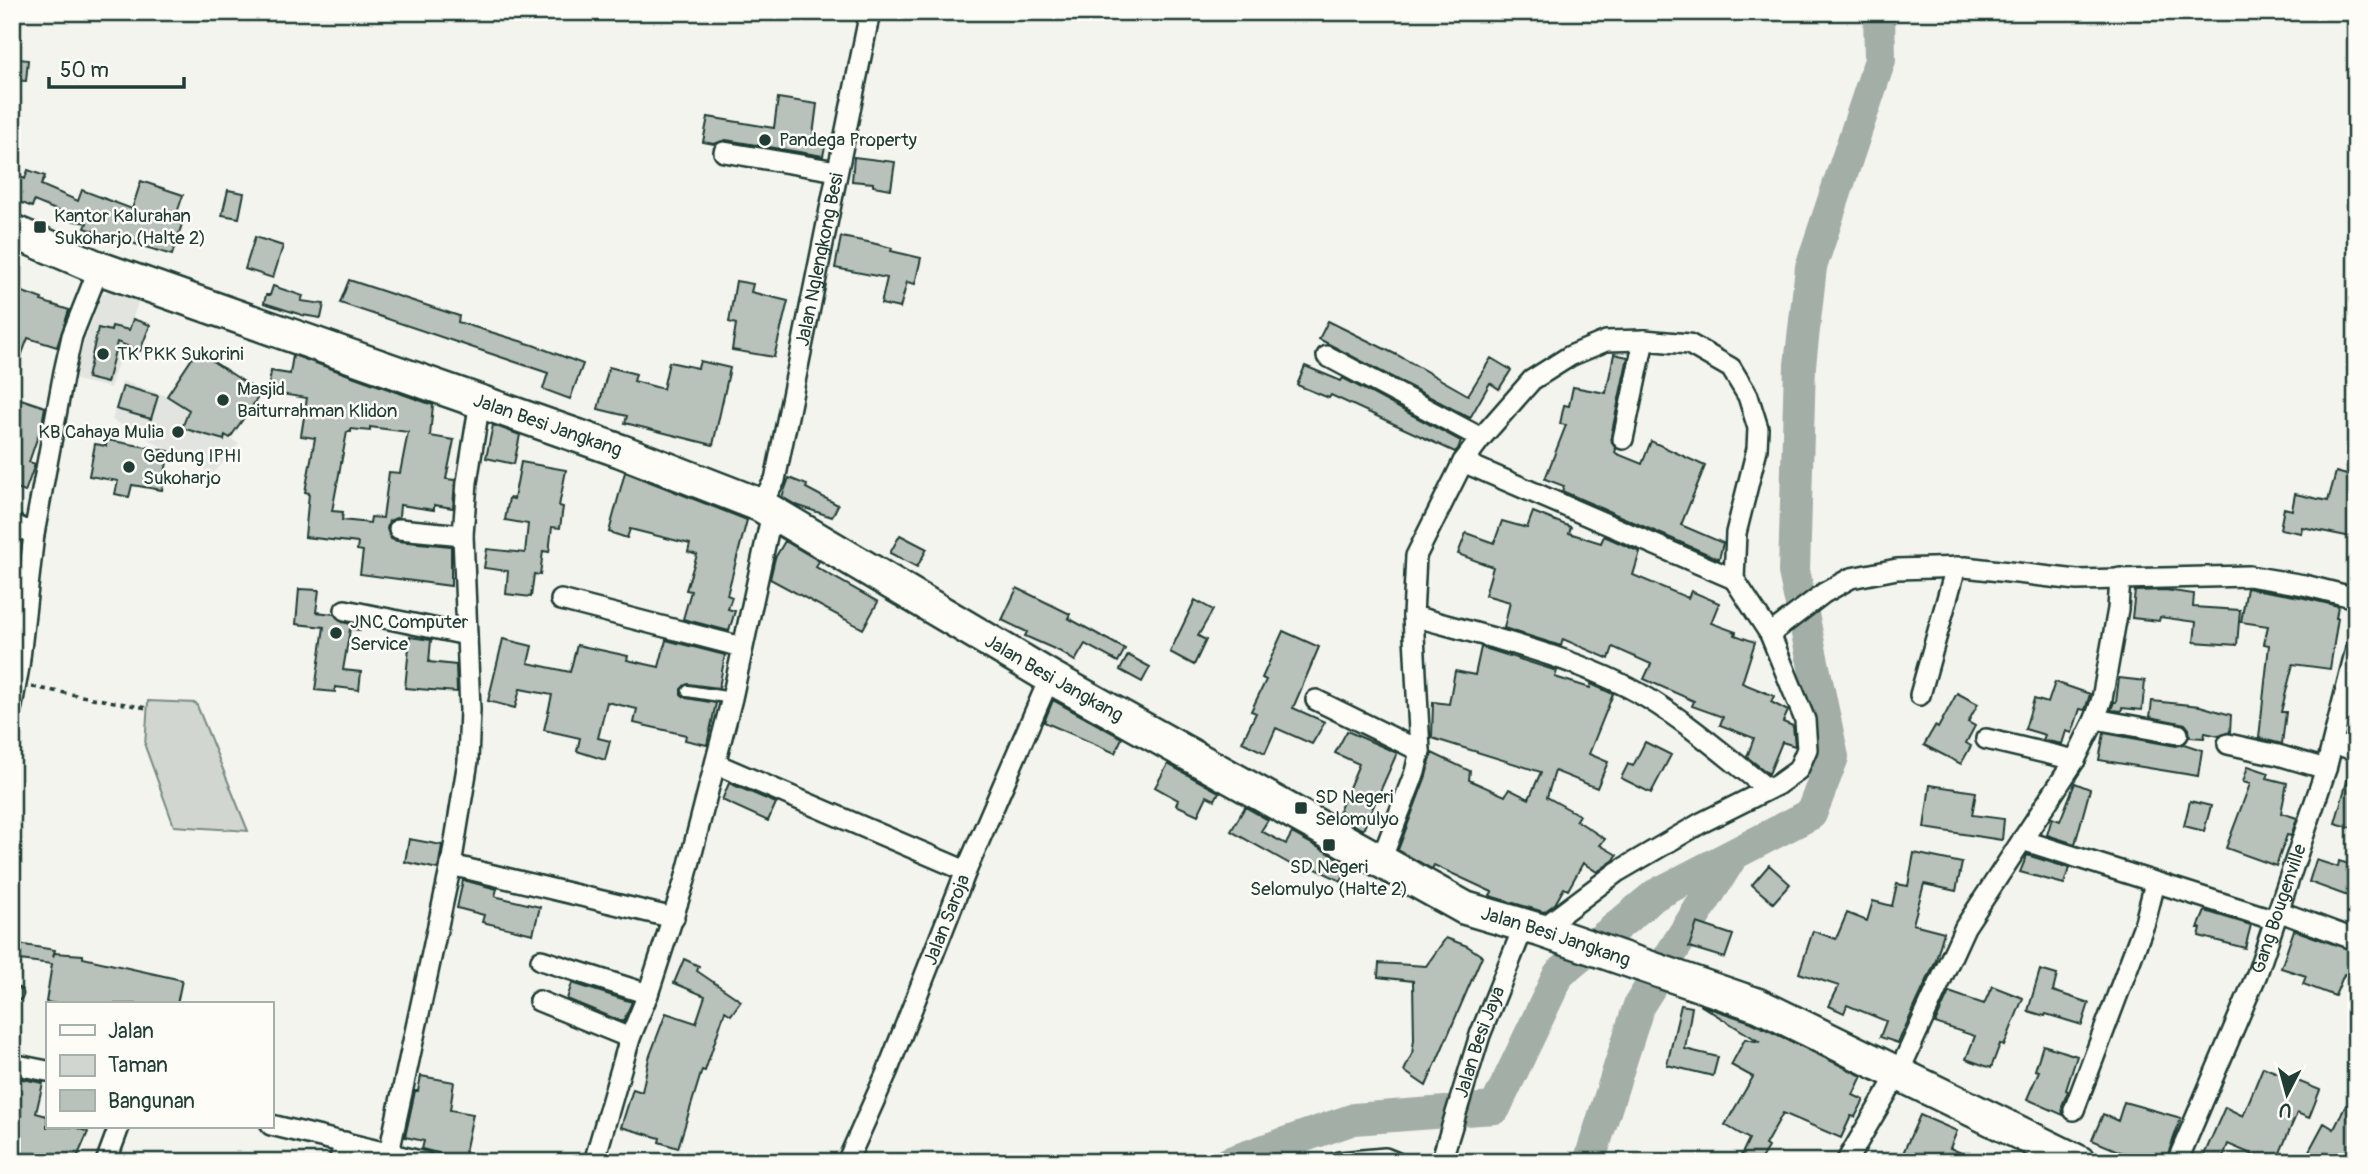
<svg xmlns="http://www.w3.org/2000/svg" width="2368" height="1174" viewBox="0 0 2368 1174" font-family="Pangolin,sans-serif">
<rect width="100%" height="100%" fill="#f4f4ef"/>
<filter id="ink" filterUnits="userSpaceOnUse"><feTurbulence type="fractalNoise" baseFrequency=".0143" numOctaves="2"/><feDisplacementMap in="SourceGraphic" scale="14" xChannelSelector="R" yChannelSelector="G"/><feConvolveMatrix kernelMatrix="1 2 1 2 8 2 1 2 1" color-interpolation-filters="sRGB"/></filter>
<g filter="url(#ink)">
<path fill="#e2e5df" d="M115,287L140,296L110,388L76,380L78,359L102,294Z
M122,381L167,396L239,444L213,474L112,420Z"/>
<path fill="#d1d6d1" stroke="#788a82" stroke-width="2" d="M148,701L196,703L248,831L174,826L145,746Z"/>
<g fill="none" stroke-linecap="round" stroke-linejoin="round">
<path stroke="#a3aea7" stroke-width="32" d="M1465,1110L1495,1108L1559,974L1655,895L1811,814L1833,757L1794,572L1800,365L1811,267L1880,60L1879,12
M1230,1162L1354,1119L1446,1112
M1589,1162L1639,1005L1733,855"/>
</g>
<path fill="#b9c1bb" stroke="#1f3d34" stroke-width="2" fill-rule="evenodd" d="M12,58L28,60L26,81L12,80Z
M778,98L817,104L813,135L827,137L823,156L726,140L714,144L703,142L708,117L774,128Z
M854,157L895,162L891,189L873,186V183L852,181Z
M28,170L45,176L41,185L78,201L82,190L132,209L141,181L183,195L174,222L182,224L172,255L122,240L121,242L85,228L87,223L68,220V215L34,201L32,207L15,200L18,194L12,190L18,176L25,179Z
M228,190L244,193L239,218L222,215Z
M255,237L283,246L273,278L245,269Z
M841,237L868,242L892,248L891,251L921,258L915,284L907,282L900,308L881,304L887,278L835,268Z
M349,280L459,316L458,322L533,345L583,364L570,399L543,389L548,373L340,303Z
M736,281L753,284L751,292L788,301L774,357L732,350L736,324L729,322Z
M273,286L303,296L301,301L324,304L321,318L302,315L264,303L266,295H270Z
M12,288L42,299L41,301L69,310L57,347L28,338L14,375Z
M133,319L150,325L140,351L117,342L107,383L87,378L98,328L111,331L112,326L129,330Z
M1328,321L1399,356L1468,395L1491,358L1511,370L1499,389L1490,383L1470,418L1319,339Z
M197,351L261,393L230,438L225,435L224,440L182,428L189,410L167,396Z
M1614,354L1628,357L1611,436L1612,443L1616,449L1615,453L1642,464L1651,441L1705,466L1681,525L1723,543L1719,559L1562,491L1564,486L1545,479L1566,425L1560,424L1564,405L1569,406L1573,387L1606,393Z
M293,355L433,405L430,436L454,440L446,479L455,480L453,508L434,505V510L400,505L399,517L389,521L387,529L391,539L397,541L451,546V586L360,574L363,551L357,550L358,543L305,537L309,493L305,492L315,438L301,436L307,398L268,392L271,371L290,374ZM370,427L408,432L400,473L389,472L383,518L371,517L370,523L342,520L343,512L332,511L347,432H351V429L370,431Z
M700,361L730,368L713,445L625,423L627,416L598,409L609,367L636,374L634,381L663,389L669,362L698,368Z
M1305,366L1341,381L1343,378L1461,441L1458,449L1455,452L1331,395L1329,398L1297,385Z
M123,386L158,396L151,419L116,409Z
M12,396L45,407L42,424L29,462L35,464L25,492L12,487Z
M493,425L520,435L514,464L486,458Z
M107,440L169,451L162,490L132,485L129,497L115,494L118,481L89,476L95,444L106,446Z
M521,462L566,470L559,506L563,507L560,528L552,527L549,552L543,551L540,575L534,574L531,597L506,594L508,571L484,568L487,549L525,553L528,524L505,520L509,498L514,499Z
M625,472L747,520L727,595L732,597L728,609L735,611L729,631L683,619L691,591L686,590L697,555L688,552L690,544L630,529L627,538L609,532Z
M2336,472L2354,477L2350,494L2356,496V538L2302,527L2301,533L2280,529L2284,508L2292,510L2295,494L2328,501Z
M789,478L807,485L806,488L838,505L832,517L796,505L782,497Z
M1533,512L1571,527L1569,533L1601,543L1604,536L1640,552L1633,575L1688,598L1691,591L1719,603L1711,623L1736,632L1735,635L1755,642L1742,683L1774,696L1771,702L1788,711L1783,722L1793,726L1795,746L1782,742L1769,774L1747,757L1754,738L1720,725L1723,717L1692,706L1694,701L1644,679L1651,664L1613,647L1609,659L1563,639L1561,646L1504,628L1510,602L1485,595L1493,567L1458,554L1466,533L1494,543L1502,521L1527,528Z
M900,535L927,549L917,567L890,553Z
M785,541L819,561L816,567L878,602L863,629L770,579L775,558Z
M1017,588L1070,614L1068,618L1125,649L1118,662L1085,644L1075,661L1059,651L1025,636L1027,632L1002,620Z
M2247,588L2300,597L2338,606L2336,618H2338L2330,669L2293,664L2281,712H2286L2282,744L2259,738L2269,645L2264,644L2268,626L2241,622Z
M299,589L319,590L316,612L334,614L342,622L360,626V630L350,629L343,670L361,672L359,690L335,687V692L315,690L324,627L296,624Z
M2165,590L2194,594L2193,607L2240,610L2237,645L2194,642L2196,622L2160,617L2159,621L2132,618L2135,591Z
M1195,600L1213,610L1198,636L1206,640L1194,665L1170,652Z
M1283,631L1319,647L1293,708L1325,722L1312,744L1276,728L1265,753L1242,742L1256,713L1251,711L1266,680L1262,678Z
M410,637L431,640L429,662L456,665L457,692L405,688Z
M503,639L532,646L528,663L570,672L577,645L628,656L627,660L659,667L666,640L725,655L719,688L688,684L681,689V694L686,698L716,703L707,745L685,740L686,735L634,723L637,709L607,702L598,738L610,741L605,760L577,751L580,738L544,730L552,695L520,689L515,708L488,701Z
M1481,647L1557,671L1555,677L1590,688L1591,684L1613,694L1589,754L1608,762L1597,788L1555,771L1547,797L1579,815L1576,820L1605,839L1600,845L1617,855L1614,860L1597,872L1583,863L1568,890L1564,888L1555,904L1544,912L1493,897L1490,895L1492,892L1434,865L1432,869L1398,850L1426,776L1432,753L1470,771L1469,780L1505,796L1509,789L1529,799L1541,772L1432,738L1433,702L1449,704L1455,671L1475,675Z
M1128,655L1150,667L1142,682L1120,670Z
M2119,678L2145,681L2142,710L2122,708L2121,711L2111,710L2114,702H2116Z
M2055,682L2090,694L2085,710L2080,709L2072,733L2066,731L2062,744L2043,740L2045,735L2025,729L2034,699L2048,703Z
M1957,693L1978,704L1968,722L1975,726L1966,743L1971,746L1961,764L1924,745L1935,726L1938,728Z
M1053,700L1122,738L1115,753L1044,722Z
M2152,701L2200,706L2231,715L2230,732L2219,736L2205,733L2204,738L2190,737L2189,729L2185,724L2150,717Z
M1347,731L1397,753L1363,830L1337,816L1359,764L1335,753Z
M2104,733L2176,746L2184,744L2202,750L2198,776L2099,760Z
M1645,742L1671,755L1651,793L1621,778L1628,764L1633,766Z
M1168,764L1219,792L1215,800L1207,796L1198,815L1176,805L1178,800L1155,787Z
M2352,764H2356V829L2335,823Z
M2248,766L2269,773L2267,778L2287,783L2281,813L2297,818L2291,836L2287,835L2276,866L2226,848L2250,784L2243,782Z
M729,783L776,803L768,821L722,800Z
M2075,783L2090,789L2075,844L2047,835L2052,818L2060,821Z
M1930,785L1976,792L1972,815L2004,819L2002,840L1924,828Z
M2190,801L2211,806L2204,831L2184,826Z
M1245,807L1268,820L1261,831L1286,844L1292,833L1349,864L1341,881L1310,866L1306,873L1231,831Z
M409,839L442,845L438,869L405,862Z
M1914,853L1962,863L1956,891L1924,884L1913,924L1944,932L1935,963L1898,1043L1880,1037L1886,1021L1847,1005L1844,1013L1829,1006L1839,986L1799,973L1813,931L1836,939L1847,913L1867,921L1873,901L1892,906L1897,884L1908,886Z
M2027,855L2069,868L2064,884L2020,872Z
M2316,860L2338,867L2339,861L2356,866V899L2309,882Z
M1769,865L1790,884L1773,903L1752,885Z
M463,880L497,889L495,896L498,897L540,907L533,934L482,922L484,915L457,908Z
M2205,911L2251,925L2245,948L2199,936L2201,928H2198Z
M1697,923L1733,935L1725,958L1689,947Z
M2294,930L2356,952V979L2344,974L2335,996L2303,984L2306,976L2281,968Z
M1446,938L1467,946L1482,956L1426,1086L1404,1071L1412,1054L1414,1040L1413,981L1378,977L1379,963L1426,966Z
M12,943L55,950L53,957L54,953L83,955V958L182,980L177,1004H57L46,1002L52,964L12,959Z
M684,959L699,966L697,971L741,1001L731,1015L725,1011L705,1071L702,1070L678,1148L659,1142L660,1138L621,1127L633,1089L642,1092L649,1058L666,1013L696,1023L705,996L674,983Z
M2040,970L2057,975L2053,991L2089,1003L2082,1025L2046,1014L2045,1016L2028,1011Z
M572,983L632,1002L623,1022L567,999Z
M1992,986L2023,998L2004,1046L2000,1044L1991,1068L1966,1059L1975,1036L1935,1023L1949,992L1984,1004Z
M1681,1005L1692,1007L1685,1049L1718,1057L1713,1076L1667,1065Z
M1700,1005L1751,1022L1862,1076L1853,1095L1864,1100L1855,1117L1851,1116L1841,1138L1783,1113L1765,1145L1768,1147L1759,1162H1738L1749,1139L1725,1125L1753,1077L1731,1065L1745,1039L1760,1042Z
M2043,1045L2077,1056L2066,1090L2068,1091L2062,1106L2063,1115L2027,1099L2039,1071L2035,1070Z
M2263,1067L2320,1090L2309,1118L2297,1113L2276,1162H2270L2228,1144L2221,1162H2201L2225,1107L2243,1116Z
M421,1076L454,1082L450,1110L473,1114L463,1162L444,1158L445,1155L422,1149L424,1141L405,1137L415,1091H418Z
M12,1077L43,1083L36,1113L47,1116V1127H75L88,1132L75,1162H12Z
M2124,1102L2181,1118L2165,1162H2136L2127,1159L2128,1155L2092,1140L2103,1114L2118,1121Z
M2346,1105L2356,1110V1162H2303L2324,1123L2334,1129Z
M1920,1115L1957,1131L1950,1148L1981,1162H1899Z"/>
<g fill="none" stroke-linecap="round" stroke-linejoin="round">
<g stroke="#1f3d34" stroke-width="15">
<path id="service" d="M688,691L732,698
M12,993L17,994"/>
</g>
<g stroke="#1f3d34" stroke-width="24">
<g id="minor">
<path d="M724,152L837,171"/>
<path d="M1327,356L1481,438"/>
<path d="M1623,439L1644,340"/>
<path d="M1463,462L1734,579"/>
<path id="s1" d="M760,505L775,480L870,12"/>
<path d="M12,524L34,534"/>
<path d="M399,529L463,535"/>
<path d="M561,600L742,647"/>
<path d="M345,610L467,635"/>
<path d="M1413,616C1489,637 1581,658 1649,699C1691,725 1729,759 1768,789"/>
<path d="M1770,634L1824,593L1851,578L1897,569L1965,567L2077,580L2249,576L2304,585L2356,598"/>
<path d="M1920,695L1956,567"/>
<path d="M1316,700L1420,751"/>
<path d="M12,706L19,667L34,534L64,372L72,336L99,268"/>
<path d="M2095,719L2178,734"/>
<path d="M1986,739L2075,760"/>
<path d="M2333,743L2356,751"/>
<path d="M2228,744L2278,755L2326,769"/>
<path d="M716,764L966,871"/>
<path d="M2022,840L2275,920"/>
<path d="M1381,860L1415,772L1420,751L1413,616L1416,556L1463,462L1481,438L1532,380L1570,356L1606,341L1644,340L1689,344L1731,368L1748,396L1758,428L1757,449L1736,533L1734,579L1770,634L1805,720L1807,749L1798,770L1777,785L1701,823L1617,872L1540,930"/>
<path d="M451,865L674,918"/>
<path d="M2278,911L2356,940"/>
<path d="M541,960L648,994"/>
<path d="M539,1001L630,1038"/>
<path d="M12,1064L47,1071"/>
<path d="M2074,1110L2145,922L2155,883"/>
<path d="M271,1125L424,1162"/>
<path d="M389,1153L451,865L468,761L470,710L463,535L467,482L480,401"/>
<path d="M106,1162L119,1127"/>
<path d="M339,1162L345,1142"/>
<path d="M594,1162L630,1038L648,994L685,880L732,698L772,513"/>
<path id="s2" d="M847,1162L887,1072L966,871L1050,677"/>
<path d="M1339,1162L1385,1158L1395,1162"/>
<path id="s3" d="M1441,1162L1480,1035L1524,926"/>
<path d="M1846,1162L1898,1074L1965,927L2075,760L2095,719L2102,699L2118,609L2120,578"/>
<path id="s4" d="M2177,1162L2257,974L2326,769L2356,649"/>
</g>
</g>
<g stroke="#1f3d34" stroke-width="37">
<g id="primary">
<path id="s5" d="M12,231L99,268L621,451L760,505L1050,677L1465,908L1540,930L1758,1005L2079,1162"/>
</g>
</g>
<path stroke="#1f3d34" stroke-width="3.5" stroke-dasharray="5 5" stroke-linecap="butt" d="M32,687L147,708"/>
<use href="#service" stroke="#fdfcf7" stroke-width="10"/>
<use href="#minor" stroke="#fdfcf7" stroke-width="19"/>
<use href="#primary" stroke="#fdfcf7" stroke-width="32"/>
</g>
</g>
<g fill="#1f3d34" stroke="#fdfcf7" stroke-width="2.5">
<circle cx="765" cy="140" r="7"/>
<rect x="33" y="220" width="14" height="14" rx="3.5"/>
<circle cx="103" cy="354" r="7"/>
<circle cx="223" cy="400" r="7"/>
<circle cx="178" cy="432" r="7"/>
<circle cx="129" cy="467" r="7"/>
<circle cx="336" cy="633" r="7"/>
<rect x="1294" y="801" width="14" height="14" rx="3.5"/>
<rect x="1322" y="838" width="14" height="14" rx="3.5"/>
</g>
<g text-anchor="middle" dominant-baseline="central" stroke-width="5" stroke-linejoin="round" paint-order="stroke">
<g font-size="19" fill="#1f3d34" stroke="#fdfcf7" text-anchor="start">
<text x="779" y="140">Pandega Property</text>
<text x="54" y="216">Kantor Kalurahan<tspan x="54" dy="22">Sukoharjo (Halte 2)</tspan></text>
<text x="117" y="354">TK PKK Sukorini</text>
<text x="237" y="389">Masjid<tspan x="237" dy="22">Baiturrahman Klidon</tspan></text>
<text x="164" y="432" text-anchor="end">KB Cahaya Mulia</text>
<text x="143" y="456">Gedung IPHI<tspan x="143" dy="22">Sukoharjo</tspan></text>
<text x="350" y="622">JNC Computer<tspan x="350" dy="22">Service</tspan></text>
<text x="1315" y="797">SD Negeri<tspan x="1315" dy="22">Selomulyo</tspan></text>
<text x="1329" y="867" text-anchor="middle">SD Negeri<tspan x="1329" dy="22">Selomulyo (Halte 2)</tspan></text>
</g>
<g font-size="19" fill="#1f3d34" stroke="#fdfcf7">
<text stroke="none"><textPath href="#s1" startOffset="254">Jalan Nglengkong Besi</textPath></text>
<text stroke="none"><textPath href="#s5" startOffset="570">Jalan Besi Jangkang</textPath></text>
<text stroke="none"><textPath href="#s5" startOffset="1138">Jalan Besi Jangkang</textPath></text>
<text stroke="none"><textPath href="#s4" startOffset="273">Gang Bougenville</textPath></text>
<text stroke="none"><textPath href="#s2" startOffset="262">Jalan Saroja</textPath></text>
<text stroke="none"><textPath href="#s5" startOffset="1704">Jalan Besi Jangkang</textPath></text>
<text stroke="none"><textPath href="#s3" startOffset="126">Jalan Besi Jaya</textPath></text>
</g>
</g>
<rect width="2368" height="1174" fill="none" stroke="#fdfcf7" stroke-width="42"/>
<rect x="21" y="21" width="2326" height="1132" fill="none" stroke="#1f3d34" stroke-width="2.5" filter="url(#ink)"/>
<rect x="46" y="1002" width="228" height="126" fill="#fdfcf7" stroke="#a4b0a9" stroke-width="2"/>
<rect x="60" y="1025" width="35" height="10" fill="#fdfcf7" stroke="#a4b0a9" stroke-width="2"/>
<text x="108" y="1038" font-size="21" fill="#1f3d34">Jalan</text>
<rect x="60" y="1055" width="35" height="21" fill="#d1d6d1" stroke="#a4b0a9" stroke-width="2"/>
<text x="108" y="1072" font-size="21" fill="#1f3d34">Taman</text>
<rect x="60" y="1090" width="35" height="21" fill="#b9c1bb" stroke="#a4b0a9" stroke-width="2"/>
<text x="108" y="1108" font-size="21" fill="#1f3d34">Bangunan</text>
<g transform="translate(2287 1094) rotate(186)" stroke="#fdfcf7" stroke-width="5" paint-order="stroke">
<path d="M0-5L12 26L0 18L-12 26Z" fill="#1f3d34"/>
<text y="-10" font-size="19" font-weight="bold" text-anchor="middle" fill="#1f3d34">U</text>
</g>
<path d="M49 77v10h135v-10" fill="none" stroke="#1f3d34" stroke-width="3.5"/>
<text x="60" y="77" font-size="21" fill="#1f3d34" stroke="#fdfcf7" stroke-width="5" paint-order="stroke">50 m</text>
</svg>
